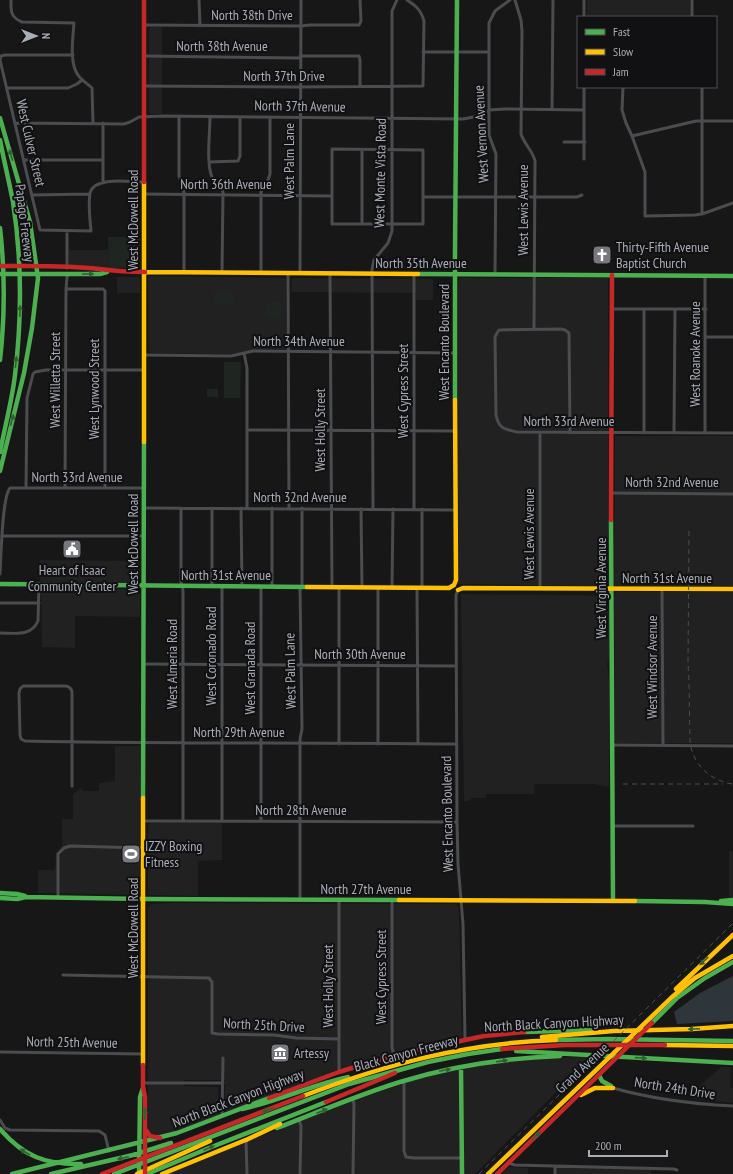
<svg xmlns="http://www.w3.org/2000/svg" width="733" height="1174" viewBox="0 0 733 1174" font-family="'PT Sans Narrow',sans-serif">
<rect width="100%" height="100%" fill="#171717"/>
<path fill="#212122" d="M587,0H690V17H587Z
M151,27H162V114H150L149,112V28Z
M69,250H109V268L71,266L69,264Z
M151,276L285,278L286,280V349L252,350L232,354L151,353L149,350L148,279L149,277Z
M117,277H139L140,280V293H117Z
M292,278L433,279V300H416V293L291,292Z
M460,278H608L609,586L458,584V282Z
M615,436H733V586H614Z
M40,560L140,561V580L138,583H40Z
M43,587L137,589L140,592V617L75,616V648L42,647L41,589Z
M616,592H733V743H616L615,739L614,594Z
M461,594L580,595L606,597L609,613V661L607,663L609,680V787L594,784H535L534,794H486V798H472L469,801H464Z
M115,746H140V893L137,895L38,893V870H55L56,853L62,845V819H73V794L81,788L83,791H99V783L115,781Z
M150,823H222V860L198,861V896L150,895L148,894V826Z
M729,851H733V899H729Z
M172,903L456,904L459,907L462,1037L401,1052L336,1070L330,1074L229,1111H226L225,1109V1080H184V1086L218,1087L219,1115L160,1136L152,1134L149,1131L148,1125V907L151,904Z
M591,1057L475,1174H168L192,1163L340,1105L414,1080L453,1070L456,1071L464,1070L471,1067L511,1061L545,1058Z
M721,1067H731L730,1087L733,1088V1103L695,1099L693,1092Z
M555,1166L651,1168V1174H555Z
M509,1167L528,1168V1174H501Z"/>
<path fill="#1f2520" d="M108,237H140V266L139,268H109Z
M214,292H233V304H214Z
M280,301L282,302L281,316L279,319H270C264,314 265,308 267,302Z
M251,335H260L261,343L252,344Z
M224,362H241L240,398H224Z
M207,389H218V397H207Z
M450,1032L453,1033L451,1040L440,1042V1036L449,1035Z"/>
<path fill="#2e363b" d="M733,976V1021L677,1024L674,1012L700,993Z"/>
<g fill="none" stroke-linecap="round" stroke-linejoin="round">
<path stroke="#4b4c4f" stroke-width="3" d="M11,0C11,11 10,17 22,22L74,23C73,37 69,63 78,75C81,80 87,83 92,88L93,123
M199,0L200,26
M515,0L521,20L522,31L521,134C524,144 533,151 535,161L534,329
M584,17V0
M692,17V0
M144,25L301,26L310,25H359L361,21L360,0
M423,52H489
M144,56L300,58
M300,56H359L360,60V86
M0,60L40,230L91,231C90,219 88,205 90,193C94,176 130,182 144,182
M0,60L1,56L5,55H73
M144,86L297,87L423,86L424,21C421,10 416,6 407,0
M623,87L622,110L626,123L632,136L645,172V216L695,215L702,214L733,203
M702,87V214
M7,88H68L77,84L82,80
M552,110L553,0
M179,116V176L183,186L184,194V272
M210,117C210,133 206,163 212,177C214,184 221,186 223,192L222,273
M15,123L124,124L130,122L139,117L163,116L463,119L474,117L489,110L505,109L584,110
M103,123V182
M632,136L696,121H733
M564,142H585
M332,149L423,150V224H332Z
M584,159V87
M24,160H103
M209,162L238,161L240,156V117
M144,194L332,196
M32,195L90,194
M423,197H577L582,195
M362,224V150
M67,231V268
M261,273V192L268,180L270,174V117
M288,273L289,508
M300,273L301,0
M330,273L332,587
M495,274L496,154L489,135V23L495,11L510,0
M705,276V433
M66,289H103L105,291V488
M612,309H706
M644,309V433
M706,337H733
M244,353L247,368V508
M144,355L231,356L253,351L456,353
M247,430L456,431
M540,432V588
M570,433L569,333L565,330L561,329L499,330L497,333L495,337L496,415C499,429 504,429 517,432L733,433
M674,433L675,309
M26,488L27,398L33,374L35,372L46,370H144
M65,488L66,289L67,277L69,274
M611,493L733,494
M144,508L455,510
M181,508V582L183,590V821
M212,508V586
M241,508L242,586
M272,508V586
M302,508V587
M361,509L362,587
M373,509L372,269L374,260L388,243L392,231V11L397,0
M414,509V274
M422,509V588
M2,536H144
M0,574C1,559 2,496 10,488H144
M261,586V821
M300,587L302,729L300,739V899
M339,587V744
M392,587L393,509
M417,588L418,744
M662,589L663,745
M458,590L456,595L457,822L458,864L463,924L465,1039
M0,603H39
M0,633C15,633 31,637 38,621L39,584
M144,664L456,666
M378,744V588
M613,745L733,746
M72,786V692C71,688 69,686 65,686H23L20,689L19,693L20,735L21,739L25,741C169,744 313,742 457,744
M144,821L457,822
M222,821V586
M613,826H693
M58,897V854L64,848L70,846L144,848
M339,900V1072
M392,900V1048L394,1055
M63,975L209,978L212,982V1033L218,1034L274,1035L296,1038L339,1039
M0,1052L143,1054
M404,1081V1151L406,1157L414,1158H461
M143,1083H223
M613,1088C652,1099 692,1104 733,1106
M352,1099L354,1103L353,1174
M222,1116L223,1058
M0,1120L5,1128L10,1130L99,1131L105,1135L109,1151
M299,1120L301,1126L300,1174
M246,1140L247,1174
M508,1163L515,1165L674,1169L677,1170
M555,1166V1174"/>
<path stroke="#4caf50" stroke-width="4.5" d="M0,118L30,222L38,278L32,328L24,373L0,471
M0,140C4,161 9,181 13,202C22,260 22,317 15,375C12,401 5,426 0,452
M0,228C5,272 5,316 0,360
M0,274H100L107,272
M418,274L733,276
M455,400V251L457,0
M611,520L613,901
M0,584L307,587
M143,798L144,442
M0,893L17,894L25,896
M0,898L17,899L26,897L144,899L399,900
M635,901L705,902L733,904
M721,901L733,900
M652,1023L677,998L705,978L733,962
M524,1032L593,1030
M556,1040L608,1039L733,1041
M516,1051L733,1063
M461,1067L462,1174
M599,1075L602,1081L611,1086
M242,1109C278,1101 312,1085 348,1077
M277,1128C318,1112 358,1095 400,1082C452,1066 506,1058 560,1056
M0,1129C23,1156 46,1165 81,1164
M12,1174L177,1133L269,1098
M51,1174L133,1155L171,1143
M114,1174L349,1084L428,1062L468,1054L502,1049
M139,1174L140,1097L143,1088
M147,1174L209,1148L326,1102"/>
<path stroke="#ffc107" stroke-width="4.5" d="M145,272L418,274
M144,442V182
M307,587L449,588L454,585L456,580L455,400
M458,590L463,588L733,589
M399,900L635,901
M676,989L733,935
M542,1037L614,1031L692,1029L733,1026
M665,1045L733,1046
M143,1065V798
M581,1095L595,1088H613
M303,1096C387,1064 465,1043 556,1040
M246,1140L280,1124
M137,1174L210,1141
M162,1174L248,1139
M488,1174L672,997L695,978L733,956"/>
<path stroke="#c62828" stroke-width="4.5" d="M144,182V0
M0,266C33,266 66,265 99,269C115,271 130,272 145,272
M611,520L612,275
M502,1049L565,1045H665
M143,1065V1087L145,1097V1173
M269,1098L339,1072L394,1055L484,1036L524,1032
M326,1102L395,1073
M146,1130L150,1136L160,1138
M102,1174L303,1096
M497,1174L652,1023"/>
<path stroke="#4c4d4e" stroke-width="1" stroke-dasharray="5 4" stroke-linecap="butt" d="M689,531L688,663L689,682L690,743C694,766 710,780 732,784
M623,784H723
M479,1174L733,923"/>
</g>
<defs><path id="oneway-solid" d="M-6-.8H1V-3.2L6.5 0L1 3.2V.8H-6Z"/></defs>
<g fill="#2e6032">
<use href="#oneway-solid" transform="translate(11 155) rotate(-106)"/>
<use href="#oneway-solid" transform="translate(88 274)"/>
<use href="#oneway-solid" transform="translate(20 311) rotate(-88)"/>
<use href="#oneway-solid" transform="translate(16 362) rotate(-84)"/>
<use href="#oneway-solid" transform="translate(12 420) rotate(-75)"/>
<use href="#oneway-solid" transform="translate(704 961) rotate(136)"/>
<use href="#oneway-solid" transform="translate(694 1029) rotate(177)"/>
<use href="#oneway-solid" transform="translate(641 1058) rotate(4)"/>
<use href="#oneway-solid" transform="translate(502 1061) rotate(-8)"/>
<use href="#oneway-solid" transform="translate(445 1070) rotate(-12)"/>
<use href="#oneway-solid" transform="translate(268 1110) rotate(159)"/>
<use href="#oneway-solid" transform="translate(322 1111) rotate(-21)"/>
<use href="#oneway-solid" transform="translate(145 1114) rotate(-90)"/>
<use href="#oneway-solid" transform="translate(536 1136) rotate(-45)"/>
<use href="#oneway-solid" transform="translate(209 1148) rotate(-22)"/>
<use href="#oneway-solid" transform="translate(25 1152) rotate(-148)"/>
<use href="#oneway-solid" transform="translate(123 1158) rotate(168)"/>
</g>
<defs>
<g id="church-square" transform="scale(1)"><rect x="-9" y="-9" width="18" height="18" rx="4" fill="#76787e" stroke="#111113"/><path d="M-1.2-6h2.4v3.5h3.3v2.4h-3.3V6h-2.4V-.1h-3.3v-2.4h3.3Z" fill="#fff"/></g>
<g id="civic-square" transform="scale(1)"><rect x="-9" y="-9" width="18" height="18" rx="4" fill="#76787e" stroke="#111113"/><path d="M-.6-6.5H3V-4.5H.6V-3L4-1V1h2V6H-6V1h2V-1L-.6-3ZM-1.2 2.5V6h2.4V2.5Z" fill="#fff"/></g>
<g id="stadium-square" transform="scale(1)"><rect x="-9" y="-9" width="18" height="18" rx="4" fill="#76787e" stroke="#111113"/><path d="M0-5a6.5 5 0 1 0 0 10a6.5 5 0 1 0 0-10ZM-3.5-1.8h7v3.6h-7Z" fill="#fff"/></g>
<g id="museum-square" transform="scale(1)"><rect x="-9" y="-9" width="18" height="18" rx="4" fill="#76787e" stroke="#111113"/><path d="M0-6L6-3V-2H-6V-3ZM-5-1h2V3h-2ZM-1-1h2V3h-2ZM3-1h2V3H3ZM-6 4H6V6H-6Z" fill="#fff"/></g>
</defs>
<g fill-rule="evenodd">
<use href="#church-square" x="602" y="255"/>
<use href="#civic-square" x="72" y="549"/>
<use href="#stadium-square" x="131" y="854"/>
<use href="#museum-square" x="280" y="1053"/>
</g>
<g text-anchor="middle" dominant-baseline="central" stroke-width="4" stroke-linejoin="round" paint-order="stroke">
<g font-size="14" fill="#a9adb6" stroke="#111113">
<text x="252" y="15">North 38th Drive</text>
<text x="222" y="46">North 38th Avenue</text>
<text x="284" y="76">North 37th Drive</text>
<text transform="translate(300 106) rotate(1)">North 37th Avenue</text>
<text transform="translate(481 134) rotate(-93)">West Vernon Avenue</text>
<text transform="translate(31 143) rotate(77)">West Culver Street</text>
<text transform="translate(289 161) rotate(-90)">West Palm Lane</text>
<text transform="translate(380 173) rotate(-89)">West Monte Vista Road</text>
<text x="226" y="184">North 36th Avenue</text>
<text transform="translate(523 210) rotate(-90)">West Lewis Avenue</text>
<text transform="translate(133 220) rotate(-90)">West McDowell Road</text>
<text transform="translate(25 223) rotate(83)">Papago Freeway</text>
<text x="421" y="263">North 35th Avenue</text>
<text x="299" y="341">North 34th Avenue</text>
<text transform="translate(444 342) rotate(-90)">West Encanto Boulevard</text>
<text transform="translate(695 354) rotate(-90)">West Roanoke Avenue</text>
<text transform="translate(55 380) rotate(-90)">West Willetta Street</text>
<text transform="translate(94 389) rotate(-90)">West Lynwood Street</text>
<text transform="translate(403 391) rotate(-90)">West Cypress Street</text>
<text x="569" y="421">North 33rd Avenue</text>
<text transform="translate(320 430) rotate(-90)">West Holly Street</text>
<text x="77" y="477">North 33rd Avenue</text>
<text x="672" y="482">North 32nd Avenue</text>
<text x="300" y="497">North 32nd Avenue</text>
<text transform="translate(529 534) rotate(-90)">West Lewis Avenue</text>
<text transform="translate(133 544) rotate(-90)">West McDowell Road</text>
<text x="226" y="575">North 31st Avenue</text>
<text x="667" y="578">North 31st Avenue</text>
<text transform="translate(601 588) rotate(-90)">West Virginia Avenue</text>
<text x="360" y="654">North 30th Avenue</text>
<text transform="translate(211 656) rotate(-90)">West Coronado Road</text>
<text transform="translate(172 664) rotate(-90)">West Almeria Road</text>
<text transform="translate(652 667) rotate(-90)">West Windsor Avenue</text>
<text transform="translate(250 668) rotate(-90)">West Granada Road</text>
<text transform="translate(290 671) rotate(-91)">West Palm Lane</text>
<text x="239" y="732">North 29th Avenue</text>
<text x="301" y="810">North 28th Avenue</text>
<text transform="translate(447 814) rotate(-91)">West Encanto Boulevard</text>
<text x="366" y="889">North 27th Avenue</text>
<text transform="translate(133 928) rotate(-90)">West McDowell Road</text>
<text transform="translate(381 977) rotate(-90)">West Cypress Street</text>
<text transform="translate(328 986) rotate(-90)">West Holly Street</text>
<text transform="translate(554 1023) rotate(-3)">North Black Canyon Highway</text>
<text transform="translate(264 1025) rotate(3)">North 25th Drive</text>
<text transform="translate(72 1042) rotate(1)">North 25th Avenue</text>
<text transform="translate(406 1053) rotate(-15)">Black Canyon Freeway</text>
<text transform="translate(582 1068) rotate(-43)">Grand Avenue</text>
<text transform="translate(675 1088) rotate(9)">North 24th Drive</text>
<text transform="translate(238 1098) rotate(-21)">North Black Canyon Highway</text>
</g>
<g font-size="14" fill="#a9adb6" stroke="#111113" text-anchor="start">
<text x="616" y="247">Thirty-Fifth Avenue<tspan x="616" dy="16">Baptist Church</tspan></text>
<text x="72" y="570" text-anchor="middle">Heart of Isaac<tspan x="72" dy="16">Community Center</tspan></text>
<text x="145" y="846">IZZY Boxing<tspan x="145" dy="16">Fitness</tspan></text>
<text x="294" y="1053">Artessy</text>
</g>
</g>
<rect x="577" y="16" width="140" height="72" fill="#111113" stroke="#4e4f54"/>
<rect x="585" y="29" width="20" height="6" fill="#4caf50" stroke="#4e4f54"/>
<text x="613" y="36" font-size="12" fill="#a9adb6">Fast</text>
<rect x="585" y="49" width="20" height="6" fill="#ffc107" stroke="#4e4f54"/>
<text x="613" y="56" font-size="12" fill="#a9adb6">Slow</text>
<rect x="585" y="69" width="20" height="6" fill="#c62828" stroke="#4e4f54"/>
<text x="613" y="76" font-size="12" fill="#a9adb6">Jam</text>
<g transform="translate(36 36) rotate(90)" stroke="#111113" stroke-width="3" paint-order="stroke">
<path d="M0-3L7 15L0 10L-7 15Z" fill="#a9adb6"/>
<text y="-6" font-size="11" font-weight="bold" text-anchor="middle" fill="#a9adb6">N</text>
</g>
<path d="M589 1150v6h78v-6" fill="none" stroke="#a9adb6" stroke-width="2"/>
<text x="595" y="1150" font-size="12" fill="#a9adb6" stroke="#111113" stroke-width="3" paint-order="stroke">200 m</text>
</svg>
